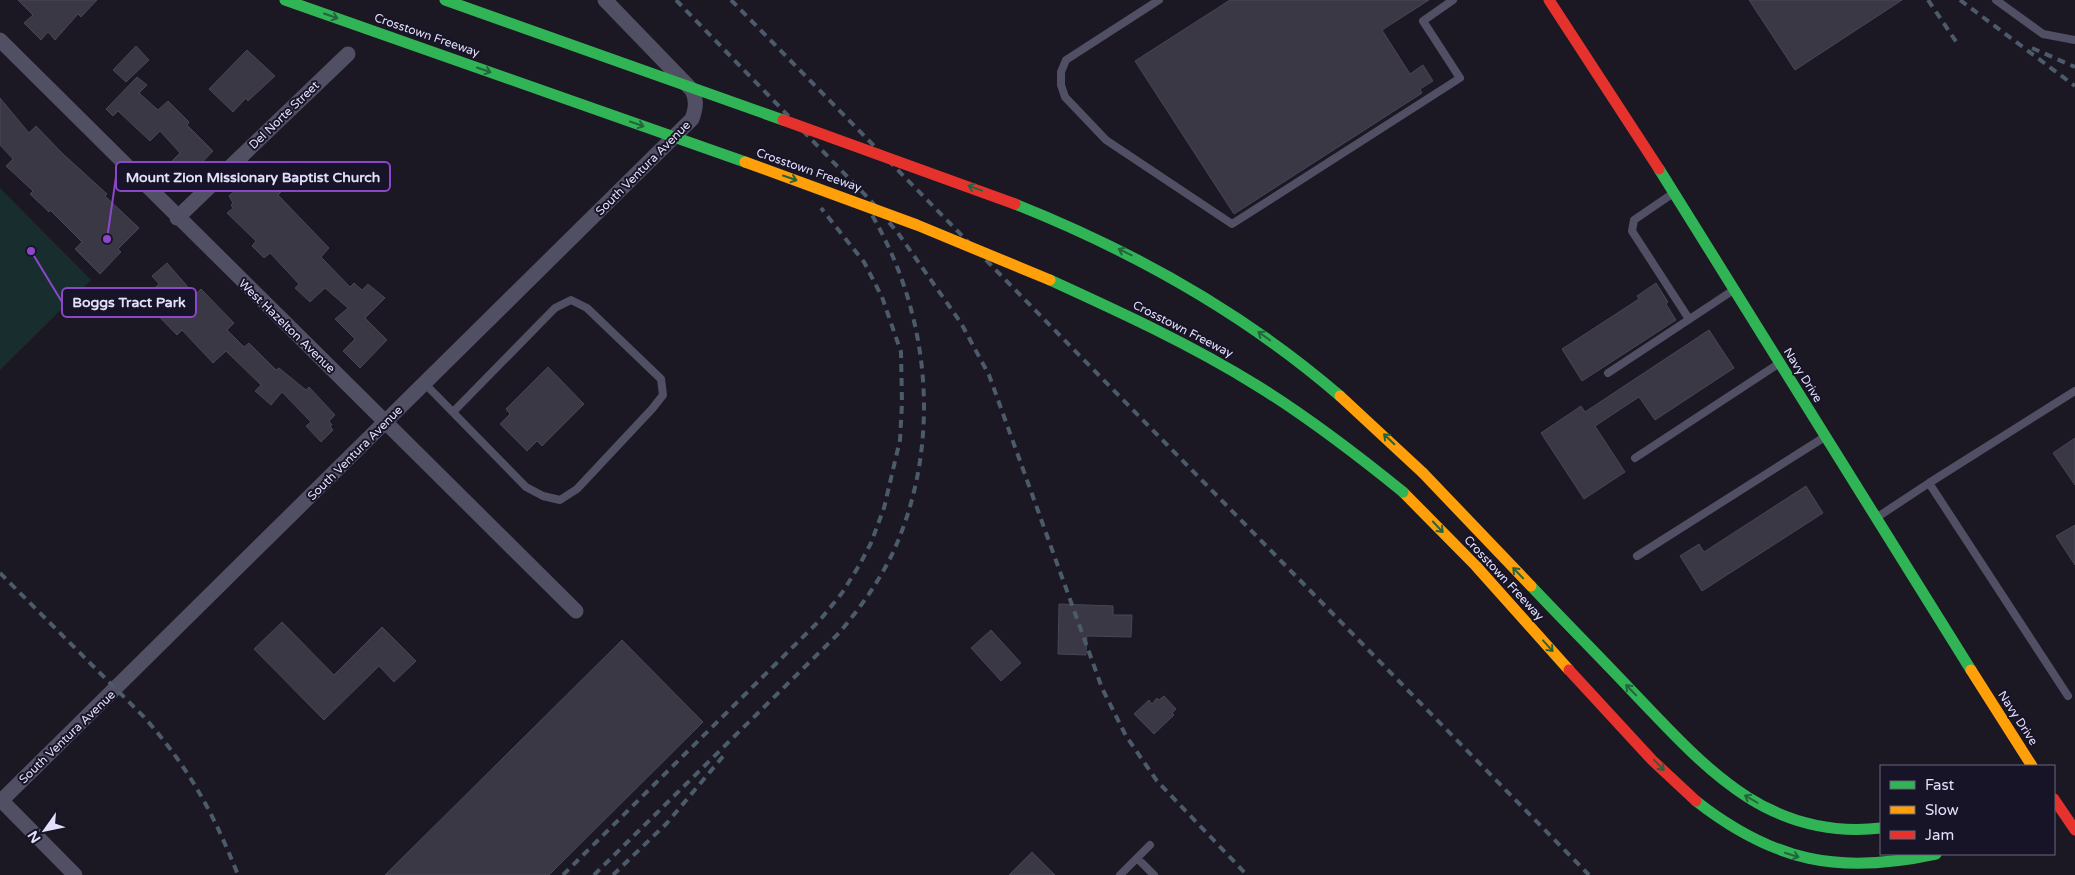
<svg xmlns="http://www.w3.org/2000/svg" width="2075" height="875" viewBox="0 0 2075 875" font-family="'Varela Round',sans-serif">
<rect width="100%" height="100%" fill="#1b1824"/>
<path fill="#182e2e" d="M0,188L91,280L0,370Z"/>
<path fill="#3a3845" stroke="#484556" d="M18,0H97L81,17L78,14L55,40L48,32L41,40L24,23L33,15Z
M1230,0H1429L1382,30L1410,74L1423,65L1433,81L1420,89L1422,93L1234,214L1135,61Z
M1749,0H1902L1795,70Z
M136,46L149,60L126,82L113,70Z
M247,50L275,76L248,101L246,98L233,112L209,89Z
M137,77L147,85L139,93L158,110L168,101L189,122L187,125L213,151L193,172L189,168L184,174L170,163L180,153L160,131L150,141L118,111L113,116L106,109Z
M0,98L29,133L36,126L62,153L107,194L105,196L139,228L118,249L121,252L100,274L75,249L82,242L50,210L49,212L30,194L33,191L6,166L13,159L0,145Z
M258,168L281,192L278,195L329,248L321,257L350,287L354,283L362,290L368,284L385,298L365,318L387,340L360,368L343,351L355,339L335,319L348,308L325,288L310,302L295,288L299,284L270,253L264,258L252,246L256,241L227,213L233,208L231,205L233,203L229,196Z
M167,263L195,295L201,289L234,323L227,330L244,347L249,343L276,370L279,368L306,390L309,387L335,415L329,421L332,425L330,426L333,430L321,442L306,426L311,422L282,392L271,405L255,391L261,385L226,351L213,363L182,330L177,335L144,301L149,298L147,295L159,284L152,276Z
M1656,283L1668,302L1666,304L1676,320L1582,381L1562,349L1639,299L1637,296Z
M1709,330L1734,368L1655,420L1639,397L1595,426L1625,472L1584,499L1541,433L1581,406L1585,412Z
M548,367L584,404L542,446L537,441L527,451L500,424L510,414L506,409Z
M2075,438V485L2053,453Z
M1806,486L1823,513L1702,591L1680,556L1699,544L1704,552Z
M2075,525V565L2056,536Z
M1059,604L1113,606V615H1132L1131,637L1087,636L1086,655L1058,654Z
M282,622L334,675L382,627L416,661L394,682L379,666L324,720L254,649Z
M991,630L1021,663L1001,681L971,648Z
M622,640L703,722L549,875H385Z
M1164,696L1176,709L1172,713L1174,715L1154,734L1134,714L1149,700L1152,704L1157,698L1159,700Z
M1032,852L1055,875H1009Z"/>
<g fill="none" stroke-linecap="round" stroke-linejoin="round">
<path stroke="#514f63" stroke-width="8" d="M1159,0L1066,60L1061,72V85L1065,97L1106,140L1232,224L1460,78L1423,21L1453,0
M1996,0L2043,34L2075,40
M1672,194L1634,220L1632,231L1689,319
M1608,373L1732,291
M425,384L436,395L526,487L543,496L560,500L577,489L652,409L663,395L661,379L587,308L571,300L555,308L453,412
M1635,458L1778,364
M1929,483L2075,391
M1876,518L1929,483L2068,696
M1637,556L1823,438
M1137,858L1154,875
M1120,875L1150,845"/>
<path stroke="#514f63" stroke-width="15" d="M0,40C191,231 384,420 576,611
M177,218L348,54
M0,799L75,875
M0,802L692,119C696,108 697,100 692,90L605,0"/>
<path stroke="#30b455" stroke-width="11" d="M1659,169L1971,670
M1531,586C1564,621 1598,655 1631,690C1703,765 1766,841 1881,828
M1696,801C1774,862 1839,875 1936,854"/>
<path stroke="#ff9f0a" stroke-width="11" d="M1423,473L1531,586
M1403,492L1476,566L1569,670
M1971,670L2032,766"/>
<path stroke="#e5322d" stroke-width="11" d="M1549,0L1659,169
M1569,670L1652,760L1696,801
M2054,799L2075,830"/>
<path stroke="#4b5b6a" stroke-width="4" stroke-dasharray="8 6" stroke-linecap="butt" d="M676,0L871,201L898,233L961,323L989,375L1102,688L1126,736L1157,781L1247,875
M731,0L1589,875
M1928,0L1957,43
M1960,0L2075,86
M2032,48L2075,67
M0,573L144,717C189,768 213,812 238,875
M563,875L820,620L842,593L860,564L871,543L884,508L900,440L902,403L901,352L882,297L864,262L821,208
M594,875L839,633C861,607 881,579 895,548C944,436 929,304 864,202
M613,875L667,823L725,754"/>
<path stroke="#30b455" stroke-width="11" d="M285,0L745,162
M445,0L783,120
M1015,204C1133,251 1244,313 1340,396
M1050,280C1120,312 1190,344 1256,385C1308,417 1356,454 1403,492"/>
<path stroke="#ff9f0a" stroke-width="11" d="M745,162L917,225L1050,280
M1340,396L1423,473"/>
<path stroke="#e5322d" stroke-width="11" d="M783,120L1015,204"/>
</g>
<defs><path id="oneway-shaft" d="M-6 0H5M1.5-3L5.5 0L1.5 3" fill="none" stroke-width="1.6" stroke-linecap="round" stroke-linejoin="round" transform="scale(1.25)"/></defs>
<g stroke="#24643e">
<use href="#oneway-shaft" transform="translate(331 16) rotate(19)"/>
<use href="#oneway-shaft" transform="translate(484 70) rotate(19)"/>
<use href="#oneway-shaft" transform="translate(637 124) rotate(19)"/>
<use href="#oneway-shaft" transform="translate(790 178) rotate(19)"/>
<use href="#oneway-shaft" transform="translate(975 188) rotate(-160)"/>
<use href="#oneway-shaft" transform="translate(1125 252) rotate(-154)"/>
<use href="#oneway-shaft" transform="translate(1264 336) rotate(-145)"/>
<use href="#oneway-shaft" transform="translate(1389 439) rotate(-136)"/>
<use href="#oneway-shaft" transform="translate(1438 527) rotate(47)"/>
<use href="#oneway-shaft" transform="translate(1518 573) rotate(-134)"/>
<use href="#oneway-shaft" transform="translate(1548 646) rotate(48)"/>
<use href="#oneway-shaft" transform="translate(1631 690) rotate(-134)"/>
<use href="#oneway-shaft" transform="translate(1659 765) rotate(46)"/>
<use href="#oneway-shaft" transform="translate(1751 799) rotate(-150)"/>
<use href="#oneway-shaft" transform="translate(1792 855) rotate(18)"/>
</g>
<g text-anchor="middle" dominant-baseline="central" stroke-width="4" stroke-linejoin="round" paint-order="stroke">
<g font-size="12" fill="#e3e0fb" stroke="#181428">
<text transform="translate(427 35) rotate(19)">Crosstown Freeway</text>
<text transform="translate(284 115) rotate(-44)">Del Norte Street</text>
<text transform="translate(643 168) rotate(-45)">South Ventura Avenue</text>
<text transform="translate(809 170) rotate(19)">Crosstown Freeway</text>
<text transform="translate(287 326) rotate(44)">West Hazelton Avenue</text>
<text transform="translate(1183 329) rotate(27)">Crosstown Freeway</text>
<text transform="translate(1803 375) rotate(58)">Navy Drive</text>
<text transform="translate(355 453) rotate(-45)">South Ventura Avenue</text>
<text transform="translate(1504 578) rotate(47)">Crosstown Freeway</text>
<text transform="translate(2018 718) rotate(57)">Navy Drive</text>
<text transform="translate(67 737) rotate(-44)">South Ventura Avenue</text>
</g>
</g>
<path fill="none" stroke="#8b47c8" stroke-width="2" d="M107 239L116 177M31 251L62 302"/>
<g fill="#8b47c8" stroke="#181428" stroke-width="2">
<circle cx="107" cy="239" r="5"/>
<circle cx="31" cy="251" r="5"/>
</g>
<g fill="#181428" stroke="#8b47c8" stroke-width="2">
<rect x="116" y="162" width="274" height="29" rx="5"/>
<rect x="62" y="288" width="134" height="29" rx="5"/>
</g>
<g font-size="14" text-anchor="middle" font-weight="bold" fill="#e3e0fb">
<text x="253" y="182">Mount Zion Missionary Baptist Church</text>
<text x="129" y="307">Boggs Tract Park</text>
</g>
<rect x="1880" y="765" width="175" height="90" fill="#181428" stroke="#69667c"/>
<rect x="1890" y="781" width="25" height="8" fill="#30b455" stroke="#69667c"/>
<text x="1925" y="790" font-size="15" fill="#e3e0fb">Fast</text>
<rect x="1890" y="806" width="25" height="8" fill="#ff9f0a" stroke="#69667c"/>
<text x="1925" y="815" font-size="15" fill="#e3e0fb">Slow</text>
<rect x="1890" y="831" width="25" height="8" fill="#e5322d" stroke="#69667c"/>
<text x="1925" y="840" font-size="15" fill="#e3e0fb">Jam</text>
<g transform="translate(45 830) rotate(237)" stroke="#181428" stroke-width="4" paint-order="stroke">
<path d="M0-4L9 19L0 12L-9 19Z" fill="#e3e0fb"/>
<text y="-8" font-size="14" font-weight="bold" text-anchor="middle" fill="#e3e0fb">N</text>
</g>
</svg>
